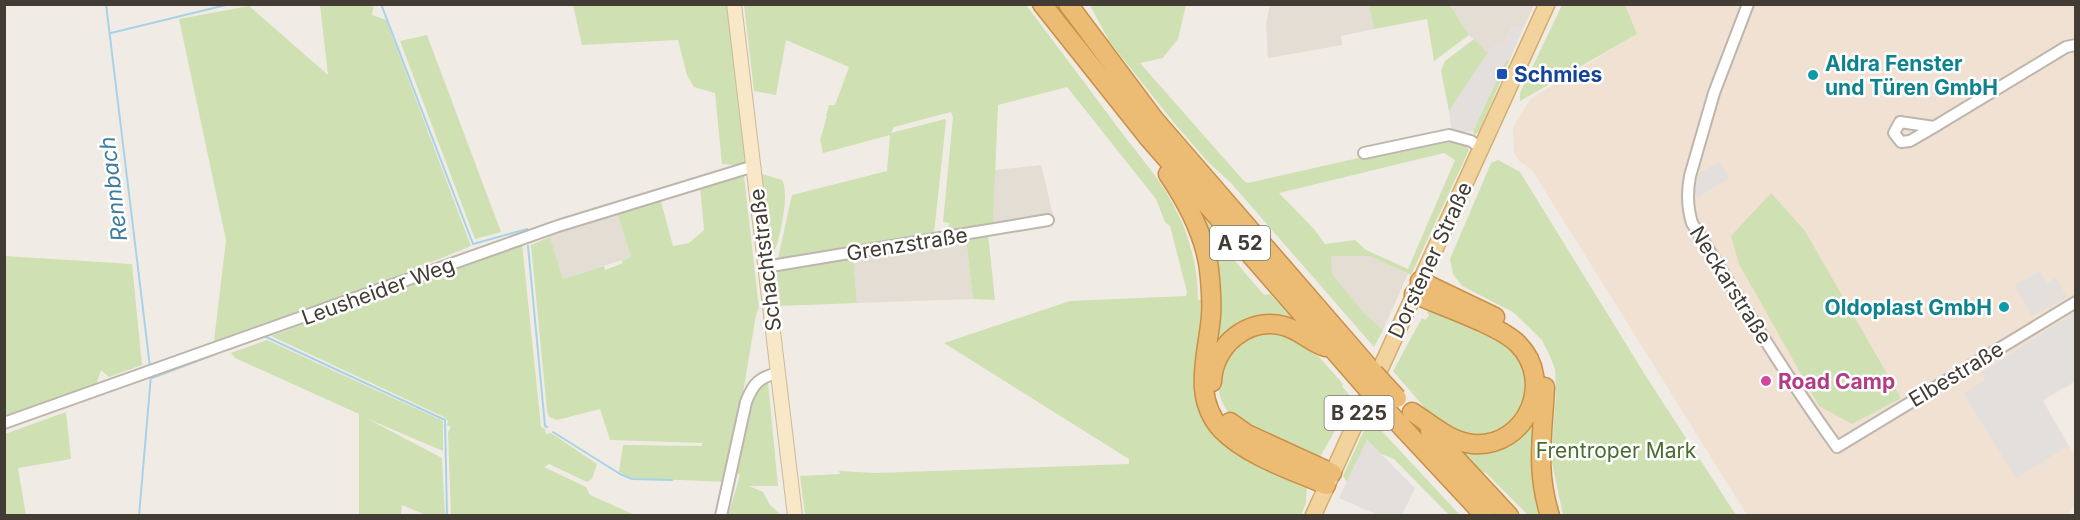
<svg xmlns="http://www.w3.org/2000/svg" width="2080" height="520" viewBox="0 0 2080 520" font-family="Inter,sans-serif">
<rect width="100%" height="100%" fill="#f0ece5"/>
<path fill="#e4ddd4" d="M1270,5H1369L1374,29L1341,36L1342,45L1268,58L1266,23Z
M1450,5H1534L1523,29L1514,25L1503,44L1490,49L1488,53L1469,35Z
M1041,165L1053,215L993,226L995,170Z
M617,212L631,257L563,279L549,234Z
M966,239L973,299L857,303L853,257Z
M1330,256H1369L1408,274L1383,330L1365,314L1331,274Z"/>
<path fill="#f0e1d2" d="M1625,5H2075V382L2043,401L2075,456V503L2067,516L1747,515L1532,170L1519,161L1514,152L1513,128L1530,99L1637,34Z"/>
<path fill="#cfe0b2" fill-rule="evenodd" d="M320,5H374L372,15L386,20L471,246L388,280L214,341L226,240L179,19L249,6L328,75Z
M573,5H727L748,166L722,164L715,93L694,87L687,75L678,40L582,45Z
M744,5H1026C1058,47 1090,90 1122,133C1140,157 1162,181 1175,208C1190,236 1198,269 1198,300H1204L1201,405L1307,484L1306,503L1301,515H805L800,476L840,474L839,471L876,473L1129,464V459L944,343L1070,301L1186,296L1187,292L1170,226L1165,222L1156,199L1067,87L998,105L993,226L948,235L949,223L943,222L953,117L951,112L894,127L891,133L945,119L946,121L934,233L929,237L785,262L778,258L792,195L887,171L890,135L823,153L820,140L827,116H826L829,105H835L849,67L786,40L776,95L754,91Z
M1090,5H1186L1178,39L1163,58L1140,63L1244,181L1248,183L1442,139C1453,139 1463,140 1469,150L1411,275L1369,256H1331L1332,274L1365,314L1383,330L1374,347L1231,183L1208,162L1175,124L1109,41ZM1444,153L1455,160L1408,269L1366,250L1355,240L1325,244L1314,229L1279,193Z
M1369,5H1450L1469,35L1434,61L1427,19L1374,29Z
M1562,5H1625L1637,34L1520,101V93Z
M427,35L501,232L475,239L400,41Z
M1474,39L1488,53L1449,111L1441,71L1445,61Z
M1506,60L1509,61L1480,130L1476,134L1474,135L1473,131Z
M1498,160L1520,172L1647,378L1736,515H1563L1551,458L1556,393L1555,369L1549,354L1542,340L1513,312L1462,286L1453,274L1450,259L1491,163Z
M762,174L782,180C790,193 780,240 773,255L768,253L759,176Z
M744,176L759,308L756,315L728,482L632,478L619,472L623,445L702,446V443L610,440L600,409L557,420L549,417L547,411L531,245L550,237L563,279L604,266L605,270L623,263L622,260L631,257L617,212L660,198L673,246L689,243L704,230L700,186Z
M1771,193L1805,231L1901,398L1852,424L1819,406L1739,264L1731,236Z
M1189,199L1213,228L1212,234L1264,295L1270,294L1302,328L1270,319L1212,359L1215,311Z
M988,234L995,300L973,299L966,239Z
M522,243L541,427L545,429L546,434L551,433L597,464L592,479L587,482L549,464L544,467L586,487L590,495L635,515H451L448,432L451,427L447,425L448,421L444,417L271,336Z
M4,256L132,264L142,365L109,377L101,370L95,388L52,399L5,416Z
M853,257L857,303L780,306L776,269Z
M1428,309L1494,335L1522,358L1530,387L1516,420L1490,436H1463L1431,415L1393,371L1422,318L1425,320L1429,316L1427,312Z
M1276,330L1312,349L1343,384L1342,386L1351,397H1354L1320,457H1315L1235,421C1222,407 1213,387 1220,368C1223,357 1236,346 1243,337Z
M267,340L443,421V451L368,419L442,458L445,515H426L402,505L401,515H359V414L235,358L231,353Z
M768,382L778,486H749L763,492L770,505L781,515L728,516L740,475L736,473C740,450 744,390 768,382Z
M1535,407L1547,515H1528L1486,473L1478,471L1448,439L1482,447Z
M66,412L71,459L18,468L26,515H5V434Z
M1371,415L1375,420L1372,428L1378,427L1460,515H1449L1394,459L1381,454L1367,440L1347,482L1343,476Z"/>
<path fill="#e2dfdd" d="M1514,25L1523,29L1509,61L1506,60L1473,131L1452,134L1449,111L1490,49L1499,42L1503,44Z
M1719,162L1729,178L1698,197L1695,193L1698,174Z
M2040,271L2047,283L2056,278L2067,297L2032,316L2015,285Z
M2075,312V380L2042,400L2068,446L2016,478L1964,394L1985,380L1982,373Z
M1367,440L1415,488L1402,515H1378L1339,498Z"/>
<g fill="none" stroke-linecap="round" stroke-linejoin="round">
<path stroke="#a8d2e7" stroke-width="2" d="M106,4L150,367
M381,4L473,244L527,229L528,234
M111,33L230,4
M528,246L545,426L547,427
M227,350L264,336L445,420L447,516
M152,378L216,354
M553,432L620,474L632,479L672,480
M139,516L151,375"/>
<g stroke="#bdb6ac" stroke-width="14">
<path id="street" d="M1748,4L1714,93L1690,176C1687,192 1687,207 1692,223C1739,298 1785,375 1837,447L2076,302
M1934,127L1900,122L1894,133L1901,142L1910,141L1934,127L2066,47L2076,45
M1364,153L1449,135L1471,141L1481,148
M765,267L1048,220
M4,423L558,226L754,166
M721,516L746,402C753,384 759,377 778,373"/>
</g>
<g stroke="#cbba99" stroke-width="16">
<path id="secondary" d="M734,4L795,516"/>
</g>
<g stroke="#d4ae6f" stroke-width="18">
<path id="primary" d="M1313,516L1547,4"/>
</g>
<g stroke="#ca8f46" stroke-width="21">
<path id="highway" d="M1042,4L1147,136L1366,387
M1068,4L1154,119L1374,373
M1168,174C1189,205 1208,241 1210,279C1211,291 1212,304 1211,316C1208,354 1191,397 1222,430C1249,457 1292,470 1326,485
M1420,281L1495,317
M1212,382C1213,346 1248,316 1284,326C1300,330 1311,343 1326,347
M1545,387C1543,434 1535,468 1550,516
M1412,412C1431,424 1450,442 1473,444C1527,448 1555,381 1518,344C1499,325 1441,306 1414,294
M1389,413L1485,516
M1230,422L1247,434L1332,473
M1430,431L1509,516"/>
</g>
<use href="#street" stroke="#fff" stroke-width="10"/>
<use href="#secondary" stroke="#f8e8c8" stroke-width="14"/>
<use href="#primary" stroke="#f2d39d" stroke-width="15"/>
<use href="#highway" stroke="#ecbb74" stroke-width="18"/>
<g stroke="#ca8f46" stroke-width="21" stroke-linecap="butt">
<path id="highway-bridge" d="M1374,373L1397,398
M1366,387L1389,413"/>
</g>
<use href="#highway-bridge" stroke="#ecbb74" stroke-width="18"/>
</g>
<rect fill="#1a4fb4" stroke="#fff" stroke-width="2" x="1496" y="68" width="12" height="12" rx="3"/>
<g fill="#0f9aa8" stroke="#fff" stroke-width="2">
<circle cx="1813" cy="75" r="6"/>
<circle cx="2004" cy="307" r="6"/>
</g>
<circle fill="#d1479c" stroke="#fff" stroke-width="2" cx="1766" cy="381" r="6"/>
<g text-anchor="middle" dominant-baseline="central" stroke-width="5" stroke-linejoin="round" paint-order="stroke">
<g fill="#fff" stroke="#7b7672" stroke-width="1.5">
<rect x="1210" y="226" width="60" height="34" rx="4.5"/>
<rect x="1324.5" y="396" width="69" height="34" rx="4.5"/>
</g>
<g font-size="20" font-weight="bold" fill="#423c35">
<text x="1240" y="243">A 52</text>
<text x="1359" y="413">B 225</text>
</g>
<g font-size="21" font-weight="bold" fill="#0d838f" stroke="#fff" text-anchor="start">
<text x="1825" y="63">Aldra Fenster<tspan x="1825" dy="24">und Türen GmbH</tspan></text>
<text x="1992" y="307" text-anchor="end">Oldoplast GmbH</text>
</g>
<g font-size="21" font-weight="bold" fill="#164399" stroke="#fff" text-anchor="start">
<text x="1514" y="74">Schmies</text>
</g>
<g font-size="21" fill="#423c35" stroke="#fff">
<text transform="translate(907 244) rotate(-9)">Grenzstraße</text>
<text transform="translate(765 260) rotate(-97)">Schachtstraße</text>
<text transform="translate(1430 260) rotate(-65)">Dorstener Straße</text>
<text transform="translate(1731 285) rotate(58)">Neckarstraße</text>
<text transform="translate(378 291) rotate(-20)">Leusheider Weg</text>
<text transform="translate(1956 374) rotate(-31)">Elbestraße</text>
</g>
<g font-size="21" font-weight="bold" fill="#b23c85" stroke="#fff" text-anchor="start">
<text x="1778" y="381">Road Camp</text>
</g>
<g font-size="21" fill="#4b6c30" stroke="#fff">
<text x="1616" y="450">Frentroper Mark</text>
</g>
<g font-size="22" font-style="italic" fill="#3c7da0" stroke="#fff">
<text transform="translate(113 189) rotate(-97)">Rennbach</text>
</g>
</g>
<rect width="2080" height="520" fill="none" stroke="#423c35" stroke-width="12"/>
</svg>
